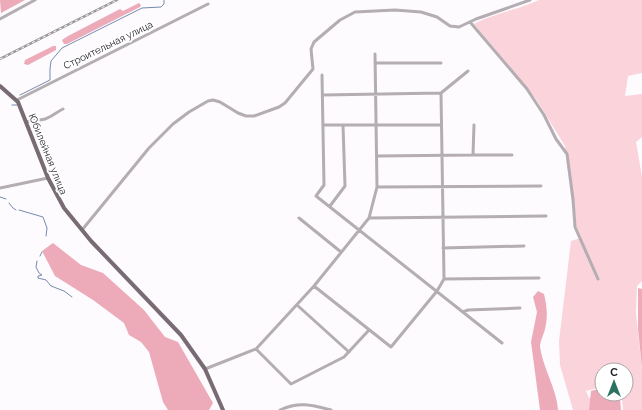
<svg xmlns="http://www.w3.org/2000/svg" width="642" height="410" viewBox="0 0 642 410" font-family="Raleway,sans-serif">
<rect width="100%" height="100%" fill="#fdfbfe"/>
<path fill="#fbd3db" d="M539,0H642V73L628,76L625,96L642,94V137L636,142L642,177V281L637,286L636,313L642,370V410H623L622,399L617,394H626V370H602V387L586,391L589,398L603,399L601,410H573L560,365L559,341L571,241L581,238L576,226L571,197L565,146L536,99L474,24C494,13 518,10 539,0Z"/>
<path fill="#edabba" d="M0,0H25L1,13Z
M139,3L141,5L140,7L67,44H64L62,40L68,36L120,9L123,11Z
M53,46H56V50L28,65L24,64L25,60Z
M53,243L81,265L103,273L144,310L165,337L178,342L213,403L209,410H168L163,402L149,352L141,342L129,335L124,323L93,300L55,276L42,251Z
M638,288L642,289V368L638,329Z
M538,291L544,294C547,306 548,317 545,329C544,334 540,341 540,347C543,368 557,390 558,410H540L531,342L537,312L533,297Z
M602,388V394H616L620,400L621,410H589L591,391Z"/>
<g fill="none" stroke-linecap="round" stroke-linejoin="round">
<path stroke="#758baf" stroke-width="1" d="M20,95L50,80V69L51,61L62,48L142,8L161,7L164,4V0
M12,105H17
M0,197L6,199
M9,203L13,208L16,210
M19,210L43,217L47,228L46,236
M40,256L42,252
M37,261L36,267L39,273L42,275L38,276V278L46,280L51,286L64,291L72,297"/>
<path stroke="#b4adb2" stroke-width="3" d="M0,19L35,0
M470,22L527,89L544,115L556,139L567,154L573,199L575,227L598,279
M375,63H441
M322,75L324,185L316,196L502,343
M323,95L441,93L468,71
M17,100L208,4
M26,122C34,119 38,121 45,119C51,117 57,112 63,109
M323,125H441
M473,155H512
M377,156L473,155L474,125
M377,187L541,186
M0,188L48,178
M330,206L345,186L343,125
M299,218L341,252
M369,218L546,216
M82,230L149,148L173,124L189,112L208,101L213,100L220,102L238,113L246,116H254L279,107L285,103L313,69L311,49L314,42L340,20L355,12L395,10L421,12L437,17L450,26L459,27L476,19L530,0
M443,248L524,246
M444,279L539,278
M314,286L391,347L437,291L444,279L441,93
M297,305L349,352
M463,312L468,310L520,308
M256,349L291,384L344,357L369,330
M205,369L256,349L314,286L369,218L377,187L375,54
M280,410C299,401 312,405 331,410"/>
<path stroke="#796b74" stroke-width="4" d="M0,86L18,102L48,178L64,208L91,241L181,335L205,369L223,410"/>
<g stroke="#99969b" stroke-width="2.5">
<path id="rail" d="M0,59L117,0"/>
</g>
<use href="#rail" stroke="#fff" stroke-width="1" stroke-dasharray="3" stroke-linecap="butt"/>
</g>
<g text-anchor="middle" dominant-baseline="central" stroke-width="4" stroke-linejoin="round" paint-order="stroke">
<g font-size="10" fill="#211d24" stroke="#fff">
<text transform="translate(108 45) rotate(-26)">Строительная улица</text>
<text transform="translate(48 154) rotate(68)">Юбилейная улица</text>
</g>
</g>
<g transform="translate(614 382)"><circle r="19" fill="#ffffff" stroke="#a6a5a7"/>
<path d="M0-3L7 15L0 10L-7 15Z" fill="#2d7163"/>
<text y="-6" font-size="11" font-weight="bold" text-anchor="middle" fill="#211d24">С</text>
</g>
</svg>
